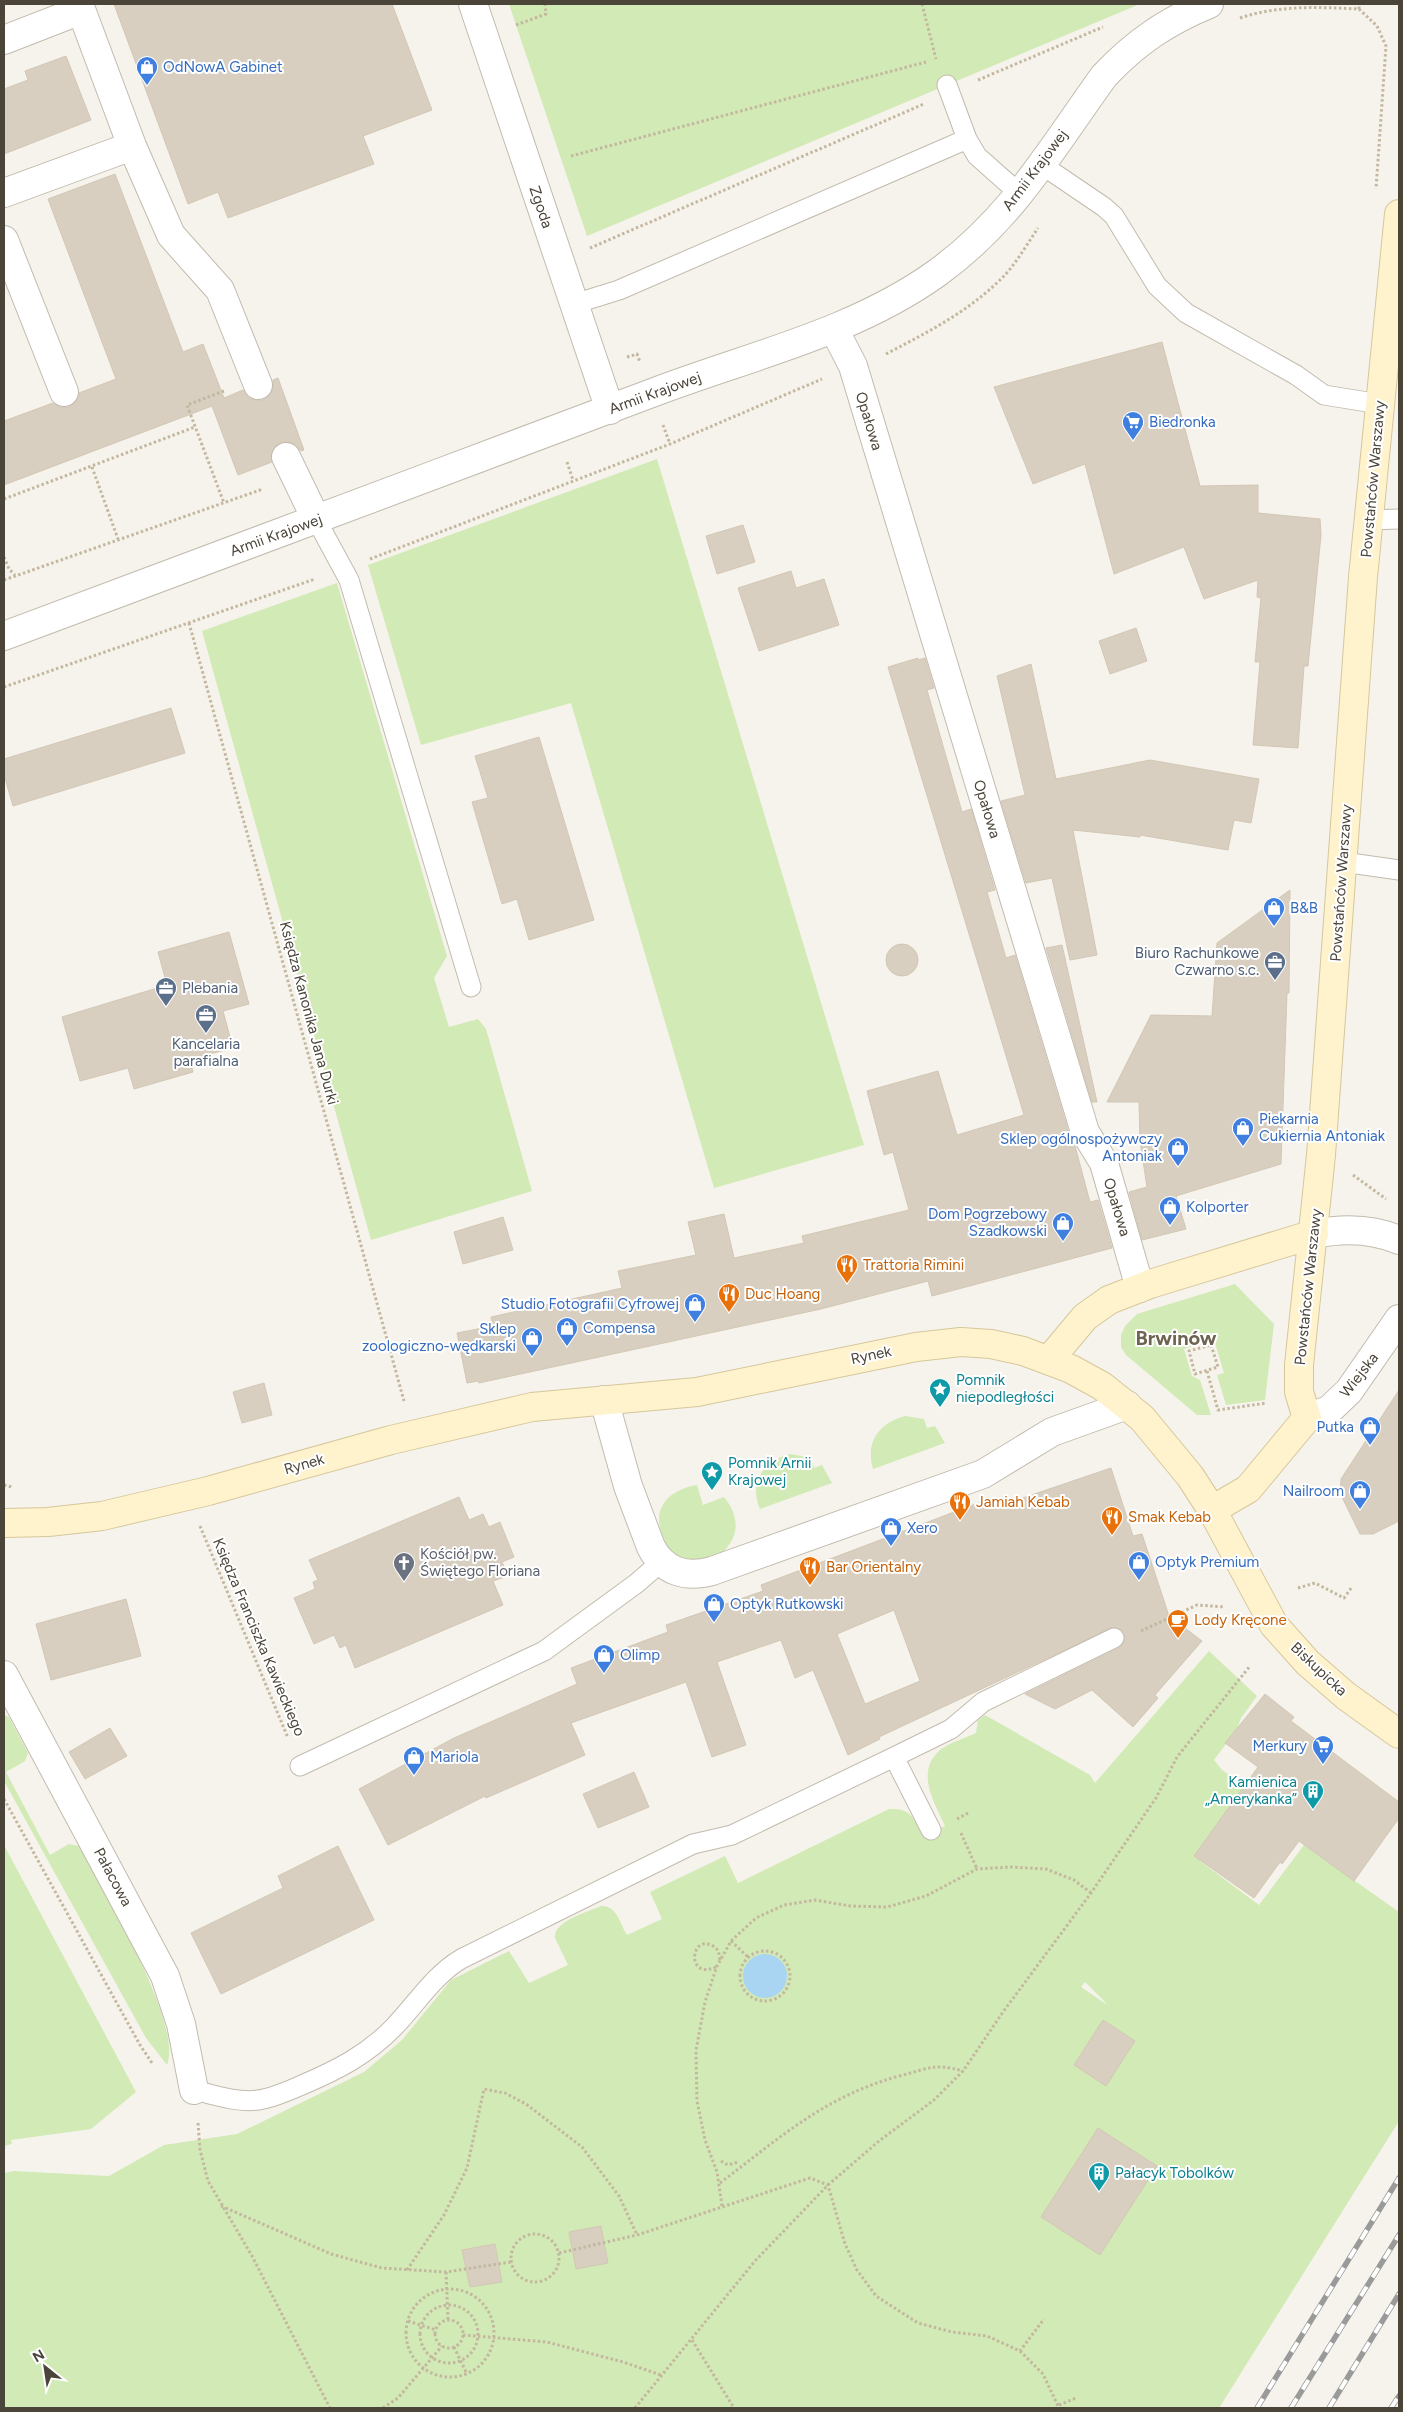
<svg xmlns="http://www.w3.org/2000/svg" width="1403" height="2412" viewBox="0 0 1403 2412" font-family="Figtree,sans-serif">
<rect width="100%" height="100%" fill="#f6f3ec"/>
<path fill="#d2eab5" fill-rule="evenodd" d="M509,4H1140L587,236Z
M657,459L864,1145L714,1188L571,703L421,745L368,565Z
M337,583L447,956L434,978L449,1027L478,1019L486,1029L532,1191L371,1240L202,631Z
M1235,1284L1274,1324L1265,1400L1226,1405L1217,1375L1224,1373L1214,1340L1184,1349L1192,1376L1200,1380L1211,1415H1197L1126,1355L1121,1347V1335L1125,1326L1137,1314Z
M905,1416L924,1419L927,1428L935,1426L945,1443L873,1469C865,1442 879,1423 905,1416Z
M791,1454L811,1458L814,1468L822,1465L832,1483L760,1509C748,1482 765,1459 791,1454Z
M697,1485L703,1505L724,1497C734,1509 740,1525 732,1540C723,1557 710,1562 692,1560C683,1559 677,1559 671,1553C668,1549 666,1543 664,1539C650,1510 667,1490 697,1485Z
M1209,1651L1257,1696L1241,1718L1237,1729L1214,1760L1222,1770L1253,1791L1200,1861L1259,1905L1304,1845L1399,1912V2121L1219,2408H4V2173L14,2171L109,2176L164,2145L237,2134L364,2072L402,2040L451,1980L509,1951L529,1983L568,1965L555,1938C553,1921 588,1912 601,1906C617,1905 620,1924 627,1935L662,1919L650,1892L725,1856L738,1883L889,1809C913,1808 913,1819 923,1836L945,1826C934,1802 915,1772 940,1750C949,1743 965,1738 976,1733L978,1720L985,1715L1090,1775L1095,1783ZM1085,1982L1106,2003V2004L1081,1987Z
M4,1715L9,1717L28,1753L25,1761L6,1772L50,1855L69,1844L79,1846C100,1886 184,2023 167,2065L146,2038L4,1781Z
M4,1845L136,2092L91,2129L11,2140L12,2144L4,2146Z"/>
<path fill="#a9d4f2" d="M743 1976a22 22 0 1 1 44 0a22 22 0 1 1-44 0Z"/>
<path fill="#d8cfc1" stroke="#d3c7b4" fill-rule="evenodd" d="M114,4H392L432,110L363,136L374,164L228,218L218,192L188,204Z
M66,56L91,120L4,154V89L28,80L25,71Z
M115,174L183,352L203,344L224,398L243,390L249,398L255,400H263L271,394L273,388V380L278,378L304,450L301,451L295,444L288,442L280,443L273,449L272,462L238,475L212,406L4,485V421L53,403L61,407H69L76,401L79,393L116,379L48,199Z
M1162,342L1200,486L1258,485V513L1320,519L1321,535L1308,666H1304L1298,748L1253,745L1260,662H1255L1261,598L1257,597L1258,580L1204,599L1184,547L1114,574L1085,464L1033,484L994,387Z
M743,525L755,562L717,574L706,536Z
M791,571L796,588L824,579L839,625L759,651L738,588Z
M1136,628L1147,661L1110,674L1099,641Z
M918,658V660L925,658L934,688L927,690L962,812L971,809L995,890L987,892L1006,958L1015,955L1070,1137L1075,1146L1090,1202L1098,1200L1112,1248L932,1296L928,1281L821,1309L479,1383L478,1381L467,1383L457,1333L493,1326L491,1317L622,1288L618,1271L696,1255L688,1222L724,1214L734,1258L804,1243L802,1236L909,1210L893,1152L884,1155L867,1091L938,1071L957,1135L1024,1115L888,667Z
M1031,664L1056,779L1150,760L1259,779L1251,823L1234,820L1228,850L1140,835V837L1073,830L1097,955L1070,960L1052,878L1026,883L1001,801L1025,795L997,676Z
M171,708L185,753L13,806L4,775V759Z
M539,737L594,920L529,940L517,899L502,904L472,802L488,798L475,756Z
M1290,890L1289,993H1287L1281,1164L1176,1196L1186,1229L1142,1240L1129,1192L1147,1187L1140,1141L1139,1102H1107L1151,1015L1212,1016L1217,943Z
M229,932L249,1004L223,1011L233,1048L190,1059L193,1072L134,1089L128,1068L80,1081L62,1017L167,985L158,952Z
M886 960a16 16 0 1 1 32 0a16 16 0 1 1-32 0Z
M1062,945L1079,1021L1097,1102H1092L1046,948Z
M503,1217L513,1250L463,1264L454,1232Z
M264,1383L272,1415L242,1423L233,1392Z
M1399,1390V1521L1373,1534H1360L1340,1493L1341,1479Z
M1111,1468L1133,1536L1142,1534L1169,1616L1202,1641L1155,1695L1158,1698L1133,1727L1092,1690L1055,1709L1025,1694L1119,1648L1125,1639L1124,1634L1114,1627L879,1737L880,1739L848,1755L813,1670L795,1678L781,1640L717,1662L746,1745L712,1757L686,1682L571,1723L585,1755L486,1798L485,1796L388,1845L359,1789L454,1738L577,1684L571,1668L668,1632L666,1625L763,1591L761,1585L986,1500L990,1509ZM894,1610L920,1681L865,1704L837,1634Z
M459,1497L469,1520L483,1514L489,1527L500,1522L514,1557L502,1562L508,1576L493,1581L503,1605L355,1668L346,1645L340,1648L334,1635L314,1644L294,1598L315,1589L313,1582L318,1580L309,1560Z
M126,1599L141,1656L51,1680L36,1624Z
M1265,1694L1294,1717L1291,1721L1399,1802V1818L1354,1881L1299,1841L1282,1864L1280,1862L1254,1898L1194,1856L1258,1767L1225,1743Z
M110,1728L127,1756L85,1779L69,1752Z
M634,1772L649,1807L598,1828L583,1794Z
M338,1846L374,1920L221,1994L191,1933L283,1888L278,1876Z
M1103,2020L1135,2041L1106,2086L1074,2065Z
M1098,2128L1157,2166L1100,2255L1041,2217Z
M601,2226L608,2263L576,2269L569,2232Z
M495,2244L502,2282L470,2287L462,2250Z"/>
<g fill="none" stroke-linecap="round" stroke-linejoin="round">
<g stroke="#c2bbae" stroke-width="21">
<path id="lane" d="M947,85L967,139
M1042,165L1104,207L1114,216L1157,286L1186,313L1296,375L1324,395L1380,404
M574,304L619,290L967,139L977,156L1021,195
M1369,520L1399,519
M317,521L349,580L471,987
M1343,862L1399,870
M894,1757L931,1830
M300,1766L544,1651L637,1583L661,1562
M194,2090C214,2095 238,2103 258,2100C273,2098 288,2091 302,2085C337,2070 367,2055 394,2027C417,2003 433,1976 461,1959L693,1844L732,1835L894,1757L951,1729L983,1702L1114,1638"/>
</g>
<g stroke="#c2bbae" stroke-width="30">
<path id="street" d="M79,4L132,146L171,235L220,290L258,385
M473,4L610,410
M4,40L81,10
M4,193L132,146
M4,240L64,392
M834,329L853,366L1085,1132L1104,1163L1140,1288
M286,457L317,521
M4,636C220,556 436,474 652,393C748,356 852,334 937,273C1012,219 1052,148 1104,76C1135,43 1167,21 1209,4
M1314,1234C1343,1228 1371,1228 1399,1240
M604,1400L628,1486L651,1547C664,1572 686,1578 712,1571L983,1474L1052,1432L1127,1405
M1307,1418L1329,1410L1349,1391L1399,1319
M4,1675L165,1976L181,2024L194,2090"/>
</g>
<g stroke="#d6c79b" stroke-width="30">
<path id="secondary" d="M1049,1360L1085,1317L1109,1300L1150,1284L1314,1234
M1212,1510L1248,1489L1307,1418L1299,1392V1365L1321,1155L1363,577L1399,214
M4,1523L48,1522L102,1516L208,1491L391,1440L532,1407L697,1392L916,1347L961,1342L991,1344L1023,1351L1071,1369L1102,1386L1142,1418L1190,1476L1212,1510L1274,1625L1308,1663L1346,1696L1399,1734"/>
</g>
<path stroke="#c4b79f" stroke-width="3" stroke-dasharray="2.5 2.5" stroke-linecap="butt" d="M922,4L936,59
M1359,9V4
M1240,18C1279,5 1318,7 1359,9L1377,26L1386,46L1376,189
M516,25L546,14L545,4
M978,80L1103,27
M571,156L926,62
M590,248L924,104
M886,354C928,332 968,312 1002,278C1016,264 1027,244 1038,228
M627,357L637,354L640,362
M224,391L187,405L224,503
M663,425L670,444
M567,462L573,480
M92,467L118,539
M4,499L195,427
M4,557L9,569L15,575
M370,559L670,444L822,379
M4,580L263,489
M189,623L404,1401
M4,687L315,579
M1353,1175L1386,1199
M1211,1345L1218,1367L1195,1374L1189,1351Z
M1207,1371L1218,1410L1267,1403
M4,1485L12,1487
M200,1526L288,1738
M1298,1588L1315,1583L1344,1598L1352,1587
M1141,1631L1197,1605L1225,1607
M4,1799L140,2045L152,2063
M957,1819L970,1812
M961,1833L977,1869
M731,1941L749,1958
M740 1976a25 25 0 1 1 50 0a25 25 0 1 1-50 0Z
M716,1967C686,1981 690,1933 713,1946C719,1949 719,1954 720,1960
M198,2123L200,2150L208,2181L252,2256L330,2408
M721,2161L728,2165L738,2162
M720,2183C781,2137 826,2095 903,2075C930,2068 935,2063 963,2071
M221,2206L331,2254L382,2268L446,2272L511,2262
M722,2206L717,2172L705,2140L697,2101L696,2050L705,2002L717,1966L731,1941L756,1918L784,1905L815,1900L850,1906L887,1907L926,1896L977,1869L1011,1867L1046,1869L1074,1880L1091,1893
M511 2258a24 24 0 1 1 48 0a24 24 0 1 1-48 0Z
M559,2253L637,2235L810,2178L828,2185L845,2244L857,2270L876,2296L918,2323L952,2332L987,2336L1020,2351L1044,2319
M407,2270L444,2215L467,2168L484,2089L505,2093L526,2104L582,2147L619,2196L637,2235
M446,2272L448,2320
M406 2333a44 44 0 1 1 88 0a44 44 0 1 1-88 0Z
M420 2334a29 29 0 1 1 58 0a29 29 0 1 1-58 0Z
M435 2334a14 14 0 1 1 28 0a14 14 0 1 1-28 0Z
M408,2321L436,2330
M463,2335L547,2342L623,2362L661,2375
M692,2340L734,2408
M454,2347L467,2374
M1020,2351L1043,2374L1059,2408
M1059,2405L1076,2398
M383,2408L398,2398L442,2346
M635,2408L755,2261L828,2185L879,2141L934,2100L963,2071L1003,2012L1091,1893L1156,1798L1177,1757L1250,1666"/>
<use href="#lane" stroke="#fff" stroke-width="19"/>
<use href="#street" stroke="#fff" stroke-width="28"/>
<use href="#secondary" stroke="#fff3cd" stroke-width="28"/>
<g stroke="#9a9a9a" stroke-width="5.5">
<path id="rail" d="M1257,2408L1399,2178
M1291,2408L1399,2235
M1329,2408L1399,2294
M1391,2408L1399,2396"/>
</g>
<use href="#rail" stroke="#fff" stroke-width="4" stroke-dasharray="11" stroke-linecap="butt"/>
</g>
<defs>
<g id="shop-pin" transform="scale(1.125)"><path d="M0 17L-7.5 6A9.5 9.5 0 1 1 7.5 6Z" fill="#3f7fe0" stroke="#fff"/><path d="M-5-2.5h2.3a2.7 3.5 0 0 1 5.4 0H5L5.5 6h-11ZM-1.5-2.5h3a1.5 2.3 0 0 0-3 0Z" fill="#fff"/></g>
<g id="supermarket-pin" transform="scale(1.125)"><path d="M0 17L-7.5 6A9.5 9.5 0 1 1 7.5 6Z" fill="#3f7fe0" stroke="#fff"/><path d="M-6-5.5h2.5l.6 2H6L4.5 2H-2.5L-4.4-4H-6ZM-1.5 3.2a1.3 1.3 0 1 0 .1 0ZM3 3.2a1.3 1.3 0 1 0 .1 0Z" fill="#fff"/></g>
<g id="office-pin" transform="scale(1.125)"><path d="M0 17L-7.5 6A9.5 9.5 0 1 1 7.5 6Z" fill="#5c6f8a" stroke="#fff"/><path d="M-6-3h4V-5.5h4V-3h4V5H-6ZM-1-4.5V-3h2v-1.5ZM-6 0V1H6V0Z" fill="#fff"/></g>
<g id="restaurant-pin" transform="scale(1.125)"><path d="M0 17L-7.5 6A9.5 9.5 0 1 1 7.5 6Z" fill="#e8710a" stroke="#fff"/><path d="M-5-6h1v4h1v-4h1v4h1v-4h1v5L-1.5 .5V6h-2V.5L-5-1ZM5-6V6H3V1.5H1.5Q1.5-4 5-6Z" fill="#fff"/></g>
<g id="sight-pin" transform="scale(1.125)"><path d="M0 17L-7.5 6A9.5 9.5 0 1 1 7.5 6Z" fill="#0f9aa8" stroke="#fff"/><path d="M0-6L1.8-2.2L6-1.7L2.9 1.2L3.7 5.4L0 3.3L-3.7 5.4L-2.9 1.2L-6-1.7L-1.8-2.2Z" fill="#fff"/></g>
<g id="church-pin" transform="scale(1.125)"><path d="M0 17L-7.5 6A9.5 9.5 0 1 1 7.5 6Z" fill="#6b7280" stroke="#fff"/><path d="M-1.2-6h2.4v3.5h3.3v2.4h-3.3V6h-2.4V-.1h-3.3v-2.4h3.3Z" fill="#fff"/></g>
<g id="cafe-pin" transform="scale(1.125)"><path d="M0 17L-7.5 6A9.5 9.5 0 1 1 7.5 6Z" fill="#e8710a" stroke="#fff"/><path d="M-5.5-4.5H6V0H3Q3 3.5 0 3.5H-2.5Q-5.5 3.5-5.5 0ZM3-3.2v2h1.7v-2ZM-6 4.5H4V6H-6Z" fill="#fff"/></g>
<g id="building-pin" transform="scale(1.125)"><path d="M0 17L-7.5 6A9.5 9.5 0 1 1 7.5 6Z" fill="#0f9aa8" stroke="#fff"/><path d="M-4-6H4V6H1V3H-1V6H-4ZM-2.5-4.3h1.7v1.8h-1.7ZM.8-4.3h1.7v1.8H.8ZM-2.5-1h1.7V.8h-1.7ZM.8-1h1.7V.8H.8Z" fill="#fff"/></g>
</defs>
<g fill-rule="evenodd">
<use href="#shop-pin" x="147" y="67"/>
<use href="#supermarket-pin" x="1133" y="422"/>
<use href="#shop-pin" x="1274" y="908"/>
<use href="#office-pin" x="1275" y="962"/>
<use href="#office-pin" x="166" y="988"/>
<use href="#office-pin" x="206" y="1015"/>
<use href="#shop-pin" x="1243" y="1128"/>
<use href="#shop-pin" x="1178" y="1148"/>
<use href="#shop-pin" x="1170" y="1207"/>
<use href="#shop-pin" x="1063" y="1223"/>
<use href="#restaurant-pin" x="847" y="1265"/>
<use href="#restaurant-pin" x="729" y="1294"/>
<use href="#shop-pin" x="695" y="1304"/>
<use href="#shop-pin" x="567" y="1328"/>
<use href="#shop-pin" x="532" y="1338"/>
<use href="#sight-pin" x="940" y="1389"/>
<use href="#shop-pin" x="1370" y="1427"/>
<use href="#sight-pin" x="712" y="1472"/>
<use href="#shop-pin" x="1360" y="1491"/>
<use href="#restaurant-pin" x="960" y="1502"/>
<use href="#restaurant-pin" x="1112" y="1517"/>
<use href="#shop-pin" x="891" y="1528"/>
<use href="#shop-pin" x="1139" y="1562"/>
<use href="#church-pin" x="404" y="1563"/>
<use href="#restaurant-pin" x="810" y="1567"/>
<use href="#shop-pin" x="714" y="1604"/>
<use href="#cafe-pin" x="1178" y="1620"/>
<use href="#shop-pin" x="604" y="1655"/>
<use href="#supermarket-pin" x="1323" y="1746"/>
<use href="#shop-pin" x="414" y="1757"/>
<use href="#building-pin" x="1313" y="1791"/>
<use href="#building-pin" x="1099" y="2173"/>
</g>
<g text-anchor="middle" dominant-baseline="central" stroke-width="4" stroke-linejoin="round" paint-order="stroke">
<g font-size="15" fill="#366cbe" stroke="#fff" text-anchor="start">
<text x="163" y="67">OdNowA Gabinet</text>
<text x="1149" y="422">Biedronka</text>
<text x="1290" y="908">B&amp;B</text>
<text x="1259" y="1119">Piekarnia<tspan x="1259" dy="17">Cukiernia Antoniak</tspan></text>
<text x="1162" y="1139" text-anchor="end">Sklep ogólnospożywczy<tspan x="1162" dy="17">Antoniak</tspan></text>
<text x="1186" y="1207">Kolporter</text>
<text x="1047" y="1214" text-anchor="end">Dom Pogrzebowy<tspan x="1047" dy="17">Szadkowski</tspan></text>
<text x="679" y="1304" text-anchor="end">Studio Fotografii Cyfrowej</text>
<text x="583" y="1328">Compensa</text>
<text x="516" y="1329" text-anchor="end">Sklep<tspan x="516" dy="17">zoologiczno-wędkarski</tspan></text>
<text x="1354" y="1427" text-anchor="end">Putka</text>
<text x="1344" y="1491" text-anchor="end">Nailroom</text>
<text x="907" y="1528">Xero</text>
<text x="1155" y="1562">Optyk Premium</text>
<text x="730" y="1604">Optyk Rutkowski</text>
<text x="620" y="1655">Olimp</text>
<text x="1307" y="1746" text-anchor="end">Merkury</text>
<text x="430" y="1757">Mariola</text>
</g>
<g font-size="15" fill="#4b4439" stroke="#fff">
<text transform="translate(1035 170) rotate(-53)">Armii Krajowej</text>
<text transform="translate(541 207) rotate(71)">Zgoda</text>
<text transform="translate(655 393) rotate(-20)">Armii Krajowej</text>
<text transform="translate(869 421) rotate(73)">Opałowa</text>
<text transform="translate(1373 479) rotate(-85)">Powstańców Warszawy</text>
<text transform="translate(276 535) rotate(-20)">Armii Krajowej</text>
<text transform="translate(987 809) rotate(73)">Opałowa</text>
<text transform="translate(1341 883) rotate(-86)">Powstańców Warszawy</text>
<text transform="translate(309 1013) rotate(75)">Księdza Kanonika Jana Durki</text>
<text transform="translate(1117 1207) rotate(73)">Opałowa</text>
<text transform="translate(1308 1287) rotate(-84)">Powstańców Warszawy</text>
<text transform="translate(871 1355) rotate(-12)">Rynek</text>
<text transform="translate(1359 1375) rotate(-52)">Wiejska</text>
<text transform="translate(304 1464) rotate(-16)">Rynek</text>
<text transform="translate(259 1637) rotate(67)">Księdza Franciszka Kawieckiego</text>
<text transform="translate(1319 1669) rotate(43)">Biskupicka</text>
<text transform="translate(113 1877) rotate(62)">Pałacowa</text>
</g>
<g font-size="15" fill="#4e5e75" stroke="#fff" text-anchor="end">
<text x="1259" y="953">Biuro Rachunkowe<tspan x="1259" dy="17">Czwarno s.c.</tspan></text>
<text x="182" y="988" text-anchor="start">Plebania</text>
<text x="206" y="1044" text-anchor="middle">Kancelaria<tspan x="206" dy="17">parafialna</tspan></text>
</g>
<g font-size="15" fill="#c56008" stroke="#fff" text-anchor="start">
<text x="863" y="1265">Trattoria Rimini</text>
<text x="745" y="1294">Duc Hoang</text>
<text x="976" y="1502">Jamiah Kebab</text>
<text x="1128" y="1517">Smak Kebab</text>
<text x="826" y="1567">Bar Orientalny</text>
<text x="1194" y="1620">Lody Kręcone</text>
</g>
<g font-size="15" fill="#0d838f" stroke="#fff" text-anchor="start">
<text x="956" y="1380">Pomnik<tspan x="956" dy="17">niepodległości</tspan></text>
<text x="728" y="1463">Pomnik Arnii<tspan x="728" dy="17">Krajowej</tspan></text>
<text x="1297" y="1782" text-anchor="end">Kamienica<tspan x="1297" dy="17">„Amerykanka”</tspan></text>
<text x="1115" y="2173">Pałacyk Tobolków</text>
</g>
<g font-size="15" fill="#5b616d" stroke="#fff" text-anchor="start">
<text x="420" y="1554">Kościół pw.<tspan x="420" dy="17">Świętego Floriana</tspan></text>
</g>
<g font-size="20" font-weight="bold" fill="#6e6250" stroke="#fff">
<text x="1176" y="1338">Brwinów</text>
</g>
</g>
<rect width="1403" height="2412" fill="none" stroke="#4b4439" stroke-width="10"/>
<g transform="translate(45 2367) rotate(330)" stroke="#ffffff" stroke-width="4" paint-order="stroke">
<path d="M0-4L9 19L0 12L-9 19Z" fill="#4b4439"/>
<text y="-8" font-size="14" font-weight="bold" text-anchor="middle" fill="#4b4439">N</text>
</g>
</svg>
